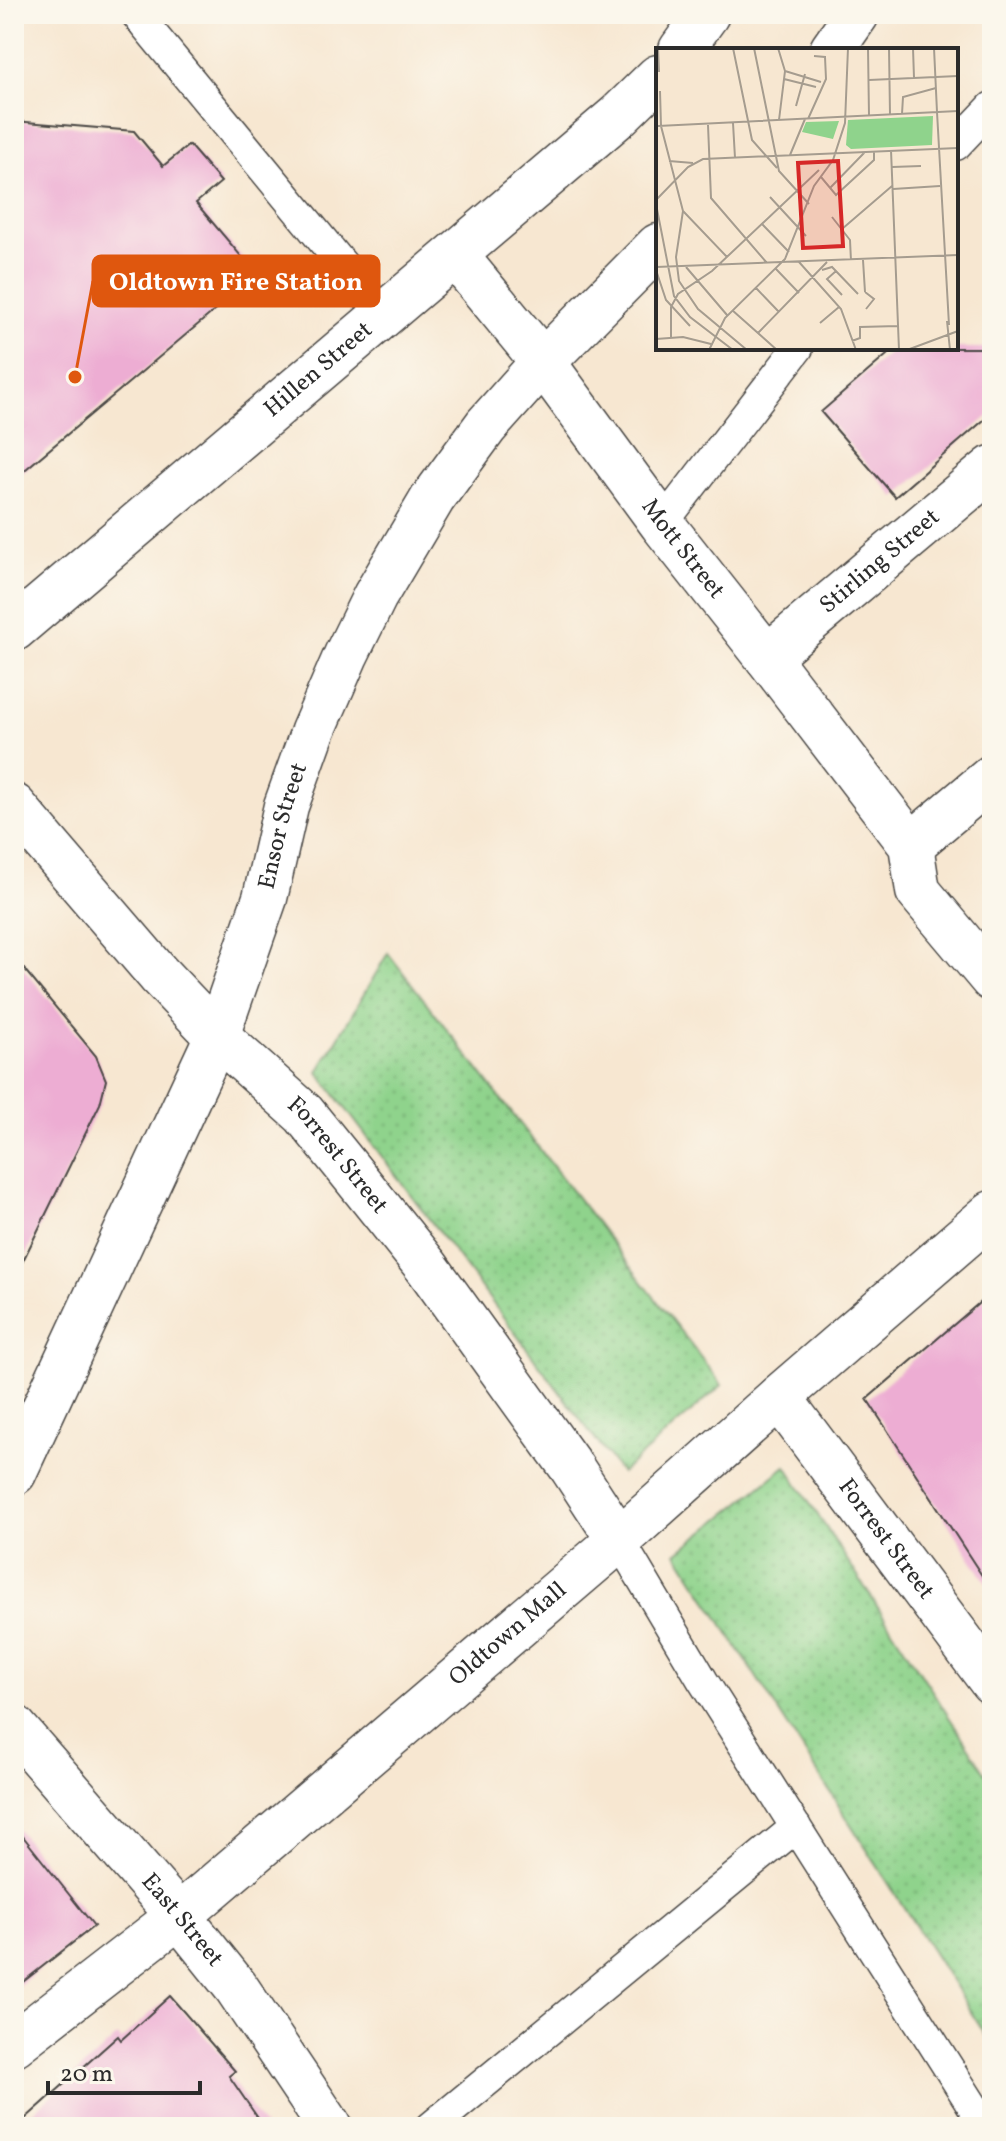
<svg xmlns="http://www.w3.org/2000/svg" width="1006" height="2141" viewBox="0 0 1006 2141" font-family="Vollkorn,serif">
<defs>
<pattern id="grass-dots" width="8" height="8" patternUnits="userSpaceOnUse" patternTransform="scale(2)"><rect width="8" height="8" fill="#8fd38c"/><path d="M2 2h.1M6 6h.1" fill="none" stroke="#7cb579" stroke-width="1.8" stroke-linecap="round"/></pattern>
</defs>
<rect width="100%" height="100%" fill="#fbf7ec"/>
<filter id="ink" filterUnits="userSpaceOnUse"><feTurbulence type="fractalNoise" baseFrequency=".0125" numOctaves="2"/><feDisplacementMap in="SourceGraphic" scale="16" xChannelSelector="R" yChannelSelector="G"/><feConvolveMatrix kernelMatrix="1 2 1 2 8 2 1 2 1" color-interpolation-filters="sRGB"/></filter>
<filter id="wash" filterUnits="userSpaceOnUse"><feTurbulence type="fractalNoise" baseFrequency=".006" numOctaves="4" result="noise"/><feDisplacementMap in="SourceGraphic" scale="32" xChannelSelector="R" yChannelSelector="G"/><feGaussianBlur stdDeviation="1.8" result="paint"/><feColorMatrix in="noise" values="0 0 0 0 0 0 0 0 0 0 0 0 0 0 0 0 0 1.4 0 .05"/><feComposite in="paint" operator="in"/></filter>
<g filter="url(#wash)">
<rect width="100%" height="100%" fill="#f7e7d1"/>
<path fill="url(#grass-dots)" stroke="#5d7f5c" stroke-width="2" d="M388,953L722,1385L621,1473L318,1072Z
M786,1466L992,1783V2045L677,1553Z"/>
<g id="blocks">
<path fill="#edadd3" d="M14,121L134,131L163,166L189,145L221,182L196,203L257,275L14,479Z
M895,348H992V413L895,497L821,412Z
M14,957L96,1056L106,1080L100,1104L14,1279Z
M992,1292V1591L867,1399Z
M14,1825L94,1926L14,1989Z
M170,1996L235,2071L229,2076L264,2127H16L118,2036L121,2040Z"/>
</g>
</g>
<g filter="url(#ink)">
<use href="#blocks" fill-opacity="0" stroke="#4a4744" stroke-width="2"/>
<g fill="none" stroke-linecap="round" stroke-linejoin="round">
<g stroke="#4a4744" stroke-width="33">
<path id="lane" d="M136,14L384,315
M956,145L992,107
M662,524L798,348
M619,1540L703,1681L986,2127
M431,2127L796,1827"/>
</g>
<g stroke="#4a4744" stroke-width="47">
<g id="street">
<path id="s1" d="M455,255L543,362L662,524L767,657L911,845L918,891L992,979"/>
<path id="s2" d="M767,657L992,468"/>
<path d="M911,845L992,777"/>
<path id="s3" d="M217,1036L304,1114L346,1166L427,1267L572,1468L619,1540"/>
<path id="s4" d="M779,1397L992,1682"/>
<path id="s5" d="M14,1727L179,1916L236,1987L330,2127"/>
<path id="s6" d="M14,2044L179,1916L619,1540L779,1397L992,1213"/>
</g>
</g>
<g stroke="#4a4744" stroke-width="47">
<g id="primary">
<path d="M681,50L707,14"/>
<path d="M832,50L857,14"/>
<path id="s7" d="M14,629L618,116L658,77"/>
<path d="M14,806L159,975L217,1036"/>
<path id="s8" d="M14,1473L217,1036L265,898L286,806L313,731L346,655L375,596L433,498L486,426L543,362L658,246"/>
</g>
</g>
<use href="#lane" stroke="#fff" stroke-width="30"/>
<use href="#street" stroke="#fff" stroke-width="44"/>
<use href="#primary" stroke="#fff" stroke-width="44"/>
</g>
</g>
<g text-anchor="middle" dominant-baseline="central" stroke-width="6" stroke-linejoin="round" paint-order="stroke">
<g font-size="24" fill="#2b2b2b" stroke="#fbf7ec">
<text stroke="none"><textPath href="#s7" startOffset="400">Hillen Street</textPath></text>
<text stroke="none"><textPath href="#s1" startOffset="372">Mott Street</textPath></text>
<text stroke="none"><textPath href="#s2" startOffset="148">Stirling Street</textPath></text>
<text stroke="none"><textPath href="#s8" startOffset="702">Ensor Street</textPath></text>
<text stroke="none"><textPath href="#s3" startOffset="170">Forrest Street</textPath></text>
<text stroke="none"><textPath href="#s4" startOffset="178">Forrest Street</textPath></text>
<text stroke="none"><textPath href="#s6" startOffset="642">Oldtown Mall</textPath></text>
<text stroke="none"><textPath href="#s5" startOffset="256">East Street</textPath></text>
</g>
</g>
<g transform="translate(656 48)">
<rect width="302" height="302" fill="#f7e7d1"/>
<path d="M183,73L177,91L146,84L150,74Z" fill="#8fd38c"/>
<path d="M277,68L276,97L195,101L190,97L192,72Z" fill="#8fd38c"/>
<path fill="none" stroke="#a59c8f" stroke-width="2" d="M2,0L3,24M77,0L96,92L121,120M98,0L123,123L153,156M122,0L129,23L123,72M212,0L213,68M233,0L234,67M257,0L258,30M278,0L281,64M0,18V50M129,23L165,34M128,31L160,39M213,32L302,28M4,43L5,78L27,163L20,209L23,233L42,261L91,302M140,58L149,26M281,64L293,277M246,66L247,49L280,40M152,71L170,31L169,9L158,8M77,75L79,110M52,77L55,150L111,215M2,78L302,63M235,102L243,302M134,107L149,71M13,113L37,115M236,119L265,118M165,129L180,147L218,112V103M174,140L209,104M237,141L284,138M114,149L150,188M0,152L32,119L47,111L302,100M0,156L18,248L34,269L77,302M27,163L71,209M176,169L194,192L195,213M106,176L133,204M186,181L236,138M207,212L209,244M143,214L185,261L200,302M0,219L302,207M30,219L71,267M120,221L143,245M0,222L10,252L34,278M166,222L176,219L202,246M180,223L171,231L186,247M100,240L123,264M209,244L218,251L210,261M76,262L121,302M291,273L294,302M164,275L183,259M102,285L171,214M15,290V259L22,246L56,223L163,122M0,291L27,289L55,296M196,293L204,290V279L242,278M53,302L69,270L129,211L158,138L177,112L189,75L192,0M251,302L302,283"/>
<path fill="#d62828" fill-opacity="0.15" stroke="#d62828" stroke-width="4" d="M182,113L187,198L147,200L142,115Z"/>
<rect width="302" height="302" fill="none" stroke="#2b2b2b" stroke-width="4"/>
</g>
<path fill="none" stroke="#df570e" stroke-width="3" d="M75 377L93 281"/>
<circle fill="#df570e" stroke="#fbf7ec" stroke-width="3" cx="75" cy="377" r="8"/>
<rect fill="#df570e" stroke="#df570e" stroke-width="3" x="93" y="256" width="286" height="50" rx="8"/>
<g font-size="26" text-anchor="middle" font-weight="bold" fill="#fff">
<text x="236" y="290">Oldtown Fire Station</text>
</g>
<rect width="1006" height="2141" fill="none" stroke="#fbf7ec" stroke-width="48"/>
<path d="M48 2081v12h152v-12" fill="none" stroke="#2b2b2b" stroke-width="4"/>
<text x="60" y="2081" font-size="24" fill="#2b2b2b" stroke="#fbf7ec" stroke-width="6" paint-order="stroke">20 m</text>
</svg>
